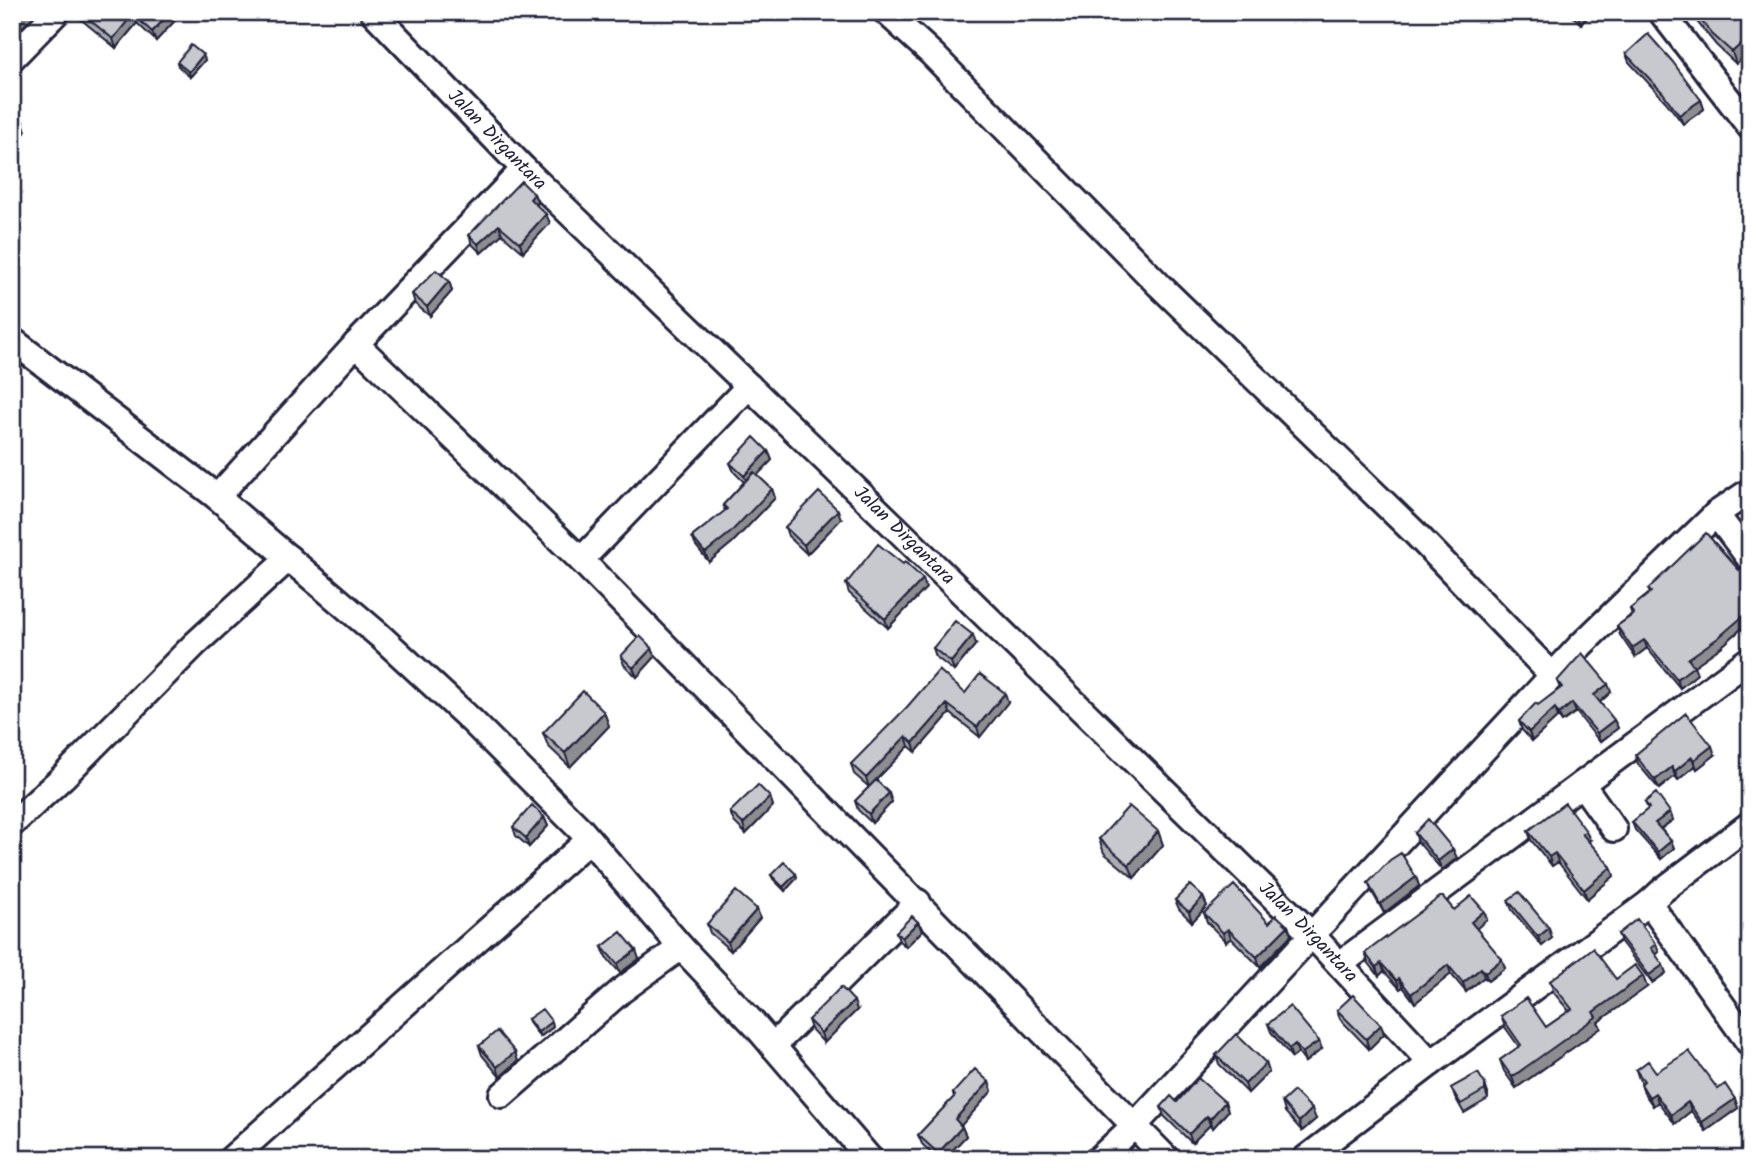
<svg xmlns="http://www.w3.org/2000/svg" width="1762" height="1171" viewBox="0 0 1762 1171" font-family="Kalam,sans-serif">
<rect width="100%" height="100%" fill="#fff"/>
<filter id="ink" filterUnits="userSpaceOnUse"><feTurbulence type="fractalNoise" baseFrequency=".0143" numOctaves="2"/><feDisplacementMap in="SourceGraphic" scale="14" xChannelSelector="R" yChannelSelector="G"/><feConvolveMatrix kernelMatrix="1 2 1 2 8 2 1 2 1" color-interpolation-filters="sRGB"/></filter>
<g filter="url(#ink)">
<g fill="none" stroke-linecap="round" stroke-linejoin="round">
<g stroke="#22223b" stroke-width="30">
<g id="minor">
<path id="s1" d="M373,12L524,169L898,530L1312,935L1431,1063"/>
<path d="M886,12L932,54L1159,285L1415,533L1553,676"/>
<path d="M1661,12L1750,127"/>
<path d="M12,58L57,12"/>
<path d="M12,340L217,497L379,635L472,721L581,830L681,947L755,1025L870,1159"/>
<path d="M356,344L581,560L1167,1159"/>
<path d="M217,497L356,344L524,169"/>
<path d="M1716,514L1750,559"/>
<path d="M581,560L749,386"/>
<path d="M1582,784L1614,829"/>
<path d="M12,824L63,777L195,644L289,558"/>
<path d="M1649,903L1750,1044"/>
<path d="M1340,964L1750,659"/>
<path d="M773,1046L918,902"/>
<path d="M502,1095L621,991L681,947"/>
<path d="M231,1159L589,840"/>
<path d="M1099,1159L1135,1125L1581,645L1716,514L1750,491"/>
<path d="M1305,1159L1431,1063L1649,903L1663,890L1750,824"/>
</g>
</g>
<use href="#minor" stroke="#fff" stroke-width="24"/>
</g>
<path fill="#acacb2" stroke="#22223b" stroke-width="2" d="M77,12H183L156,41L137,23L116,48L78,17Z
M1568,12H1592L1581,24Z
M1692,12H1747L1750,15V51L1736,64L1716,45L1694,18Z
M1626,54L1701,100L1704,109L1683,124L1666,102L1629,62Z
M203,55L205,60L190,77L178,66L177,62Z
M534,194L538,203L536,204L550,223L523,252L502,234L481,253L472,244L469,235Z
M449,281L452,291L430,316L415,304L412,294Z
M768,451L772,460L757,475L772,489L775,498L733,542L709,562L696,546L692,537L725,511L723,505L744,482L734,472L730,463Z
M841,519L807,554L788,536L785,527Z
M1750,565V621L1721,647L1694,666L1697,674L1680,688L1647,648L1635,657L1620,635L1617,626L1632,615L1630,609L1650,593L1648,589L1739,570Z
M923,579L926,588L888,628L849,593L846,584Z
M976,644L954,671L936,657L933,648Z
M652,648L655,657L637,677L624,665L621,656Z
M1557,681L1611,692L1600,702L1614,720L1618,728L1600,742L1576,712L1562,722L1558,717L1532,741L1522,730L1519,721L1560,688Z
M965,693L1008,702L980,737L950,713L916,752L909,746L876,780L892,802L872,823L858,810L855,801L869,787L854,774L851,764Z
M604,712L609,726L570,767L548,746L543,733Z
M1635,755H1715L1697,769L1695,766L1678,780L1675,776L1659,789L1638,764Z
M770,797L773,806L746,834L734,822L730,812Z
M1645,802L1670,812L1673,820L1661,829L1671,841L1674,848L1661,859L1635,830L1632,822L1648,809Z
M544,817L548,826L529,847L516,836L513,827Z
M1158,831L1163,845L1134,878L1104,853L1099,839Z
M1528,831L1590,840L1588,841L1611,867L1614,876L1587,899L1558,862L1552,866L1531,840Z
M1415,833L1457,858L1442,870L1418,842Z
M796,874L797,878L785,891L773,879L771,875Z
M1416,877L1419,886L1384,913L1372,892L1368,883Z
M1203,897L1207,906L1192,922L1179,909L1175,900Z
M1508,900L1552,938L1542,946L1512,910Z
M757,909L760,918L731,951L710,933L707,924Z
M1204,913L1288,926L1291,935L1260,967L1231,938L1226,942L1207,922Z
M1487,919L1476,929L1505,968L1488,981L1484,977L1466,992L1451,974L1415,1003L1403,987L1400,989L1384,971L1379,976L1368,962L1365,953Z
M918,922L922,931L906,947L899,941L896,932Z
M1618,934L1656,944L1659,952L1655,955L1666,973L1652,983L1621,942Z
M602,947L639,959L620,973L606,957Z
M1616,979L1647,987L1598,1022L1601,1028L1516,1088L1504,1071L1500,1060L1519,1047L1505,1027L1501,1016L1546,1027L1569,1011L1554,993L1550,981Z
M857,1010L824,1043L811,1029L808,1020Z
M1337,1010L1381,1025L1384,1034L1369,1049L1340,1019Z
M528,1019L552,1022L553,1027L540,1037L530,1024Z
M1268,1024L1322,1049L1305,1062L1298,1053L1292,1058L1271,1032Z
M479,1046L518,1061L500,1077L482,1055Z
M1216,1055L1266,1063L1269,1072L1248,1093L1219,1064Z
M1636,1070L1656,1072L1718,1089L1735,1099L1738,1108L1706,1131L1691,1111L1675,1124L1658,1102L1653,1106L1644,1093L1641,1084L1642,1083L1639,1079Z
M1478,1073L1488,1094V1099L1464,1113L1455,1097L1451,1088Z
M989,1082L992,1091L961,1125L966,1136L944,1159H937L922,1144L918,1135L954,1097L953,1093Z
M1177,1102H1225L1228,1111L1213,1128L1210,1125L1192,1143L1164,1116L1161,1107Z
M1282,1102L1316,1119L1302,1131L1285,1112Z"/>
<path fill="#8c8c91" stroke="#22223b" stroke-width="2" d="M25,12H38L12,37V25Z
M171,12H183L156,41L152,32Z
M1581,12H1592L1581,24L1578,15Z
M133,14L137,23L116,48L113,39Z
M1750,36V51L1736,64L1732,52Z
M203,55L205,60L190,77L189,72Z
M1701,100L1704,109L1683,124L1679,115Z
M23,122L26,131L14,148L12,143V136Z
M534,194L538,203L533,208L530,199Z
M546,214L550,223L523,252L520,243Z
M499,225L502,234L481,253L478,244Z
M449,281L452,291L430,316L427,307Z
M768,451L772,460L748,485L744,476Z
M772,489L775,498L733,542L709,562L705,553Z
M838,510L841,519L807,554L804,545Z
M923,579L926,588L888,628L885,619Z
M1749,611L1750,621L1721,647L1694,666L1697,674L1680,688L1677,679L1688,659Z
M973,635L976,644L954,671L951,662Z
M1644,640L1647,648L1635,657L1632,648Z
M652,648L655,657L637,677L633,668Z
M1608,684L1611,692L1598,704L1594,695Z
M1005,693L1008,702L980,737L977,727Z
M1572,703L1576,712L1562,722L1559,714Z
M947,704L950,713L916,752L913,743Z
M1555,708L1558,717L1532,741L1529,732Z
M604,712L609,726L570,767L565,753Z
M1614,720L1618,728L1600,742L1597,733Z
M906,736L909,746L869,787L866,778Z
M1712,746L1715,755L1697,769L1694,760Z
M1692,757L1695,766L1678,780L1675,771Z
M1672,767L1675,776L1659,789L1655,780Z
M889,793L892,802L872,823L869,814Z
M770,797L773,806L746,834L743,824Z
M1670,812L1673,820L1658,830L1655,823Z
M544,817L548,826L529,847L526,838Z
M1158,831L1163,845L1134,878L1129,865Z
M1586,831L1590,840L1586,843L1582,834Z
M1671,841L1674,848L1661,859L1658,852Z
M1453,849L1457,858L1442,870L1438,861Z
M1555,853L1558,862L1552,866L1549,857Z
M1611,867L1614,876L1587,899L1584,890Z
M796,874L797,878L785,891L783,887Z
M1416,877L1419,886L1384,913L1380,904Z
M1203,897L1207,906L1192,922L1189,912Z
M757,909L760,918L731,951L728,942Z
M1484,911L1487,919L1474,931L1471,922Z
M918,922L922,931L906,947L902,938Z
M1288,926L1291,935L1260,967L1257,957Z
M1549,928L1552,938L1542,946L1538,937Z
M1228,929L1231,938L1226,942L1223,933Z
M1656,944L1659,952L1654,957L1651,948Z
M636,950L639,959L620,973L617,964Z
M1502,959L1505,968L1488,981L1485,973Z
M1381,963L1384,971L1379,976L1376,967Z
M1448,965L1451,974L1415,1003L1411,994Z
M1663,965L1666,973L1652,983L1649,975Z
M1481,968L1484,977L1466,992L1463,983Z
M1643,976L1647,987L1598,1022L1601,1028L1516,1088L1512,1077L1593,1012Z
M1399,978L1403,987L1400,989L1397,981Z
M854,1001L857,1010L824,1043L821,1033Z
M552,1022L553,1027L540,1037L538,1032Z
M1381,1025L1384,1034L1369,1049L1366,1039Z
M1319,1041L1322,1049L1305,1062L1302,1053Z
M1295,1044L1298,1053L1292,1058L1289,1049Z
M515,1052L518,1061L500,1077L497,1067Z
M1266,1063L1269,1072L1248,1093L1245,1084Z
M989,1082L992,1091L958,1129L955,1119Z
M1485,1084L1488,1094V1099L1485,1090Z
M1655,1093L1658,1102L1653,1106L1649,1097Z
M1735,1099L1738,1108L1706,1131L1702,1122Z
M1225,1102L1228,1111L1213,1128L1210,1119Z
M1688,1102L1691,1111L1675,1124L1671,1115Z
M1312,1109L1316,1119L1302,1131L1299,1122Z
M1207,1116L1210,1125L1192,1143L1189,1134Z
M962,1127L966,1136L944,1159H940L938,1153Z"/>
<path fill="#c8c8cf" stroke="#22223b" stroke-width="2" d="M12,12H25L12,25Z
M80,12H171L152,32L133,14L113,39Z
M1694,12H1747L1750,15V36L1732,52L1712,34Z
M1648,34L1672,61L1701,100L1679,115L1663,93L1626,54Z
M191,45L203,55L189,72L177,62Z
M12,114L23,122L12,136Z
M521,181L534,194L530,199L546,214L520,243L499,225L478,244L469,235Z
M436,270L449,281L427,307L412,294Z
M754,437L768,451L744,476L730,463Z
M754,472L772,489L730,533L705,553L692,537L727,509L723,505Z
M819,492L838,510L804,545L785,527Z
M1706,533L1739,570L1745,565H1750V612L1749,611L1718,638L1688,659L1694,666L1677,679L1644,640L1632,648L1617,626L1634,614L1630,609L1651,592L1648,589Z
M878,544L903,564L905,562L923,579L885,619L846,584Z
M955,621L973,635L951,662L933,648Z
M640,636L652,648L633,668L621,656Z
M1582,653L1608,684L1594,695L1614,720L1597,733L1572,703L1559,714L1555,708L1529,732L1519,721L1536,703L1538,705L1562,687L1557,681Z
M939,670L965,693L980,674L1005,693L977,727L947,704L913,743L906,736L866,778L851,764L907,707Z
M583,691L604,712L565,753L543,733Z
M1686,713L1712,746L1694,760L1692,757L1675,771L1672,767L1655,780L1635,755Z
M876,780L889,793L869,814L855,801Z
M758,785L770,797L743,824L730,812Z
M1656,793L1670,812L1655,823L1671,841L1658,852L1632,822L1649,808L1645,802Z
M1565,803L1586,831L1582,834L1611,867L1584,890L1555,853L1549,857L1528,831Z
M532,805L544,817L526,838L513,827Z
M1129,806L1158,831L1129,865L1099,839Z
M1428,819L1453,849L1438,861L1415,833Z
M1401,853L1416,877L1380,904L1368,883L1390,860Z
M784,862L796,874L783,887L771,875Z
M1190,885L1203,897L1189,912L1175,900Z
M1234,885L1269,923L1276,915L1288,926L1257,957L1228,929L1223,933L1204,913Z
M736,891L757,909L728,942L707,924Z
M1519,892L1549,928L1538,937L1508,900Z
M1471,896L1484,911L1471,922L1502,959L1485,973L1481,968L1463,983L1448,965L1411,994L1399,978L1397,981L1381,963L1376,967L1365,953L1440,897H1443L1454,910Z
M912,916L918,922L902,938L896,932Z
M1637,919L1656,944L1651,948L1663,965L1649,975L1618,934Z
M621,932L636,950L617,964L602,947Z
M1593,948L1616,979L1635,965L1643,976L1593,1012L1596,1017L1512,1077L1500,1060L1521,1045L1501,1016L1526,998L1546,1027L1572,1009L1550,981Z
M841,987L854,1001L821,1033L808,1020Z
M1353,995L1381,1025L1366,1039L1337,1010Z
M1290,1006L1319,1041L1302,1053L1295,1044L1289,1049L1268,1024Z
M542,1009L552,1022L538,1032L528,1019Z
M497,1031L515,1052L497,1067L479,1046Z
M1236,1034L1266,1063L1245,1084L1216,1055Z
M1689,1051L1718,1089L1725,1084L1735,1099L1702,1122L1688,1102L1671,1115L1655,1093L1649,1097L1641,1084L1644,1081L1636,1070L1648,1061L1656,1072Z
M975,1069L989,1082L955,1119L962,1127L938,1153L918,1135L955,1096L953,1093Z
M1478,1073L1485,1084V1090L1461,1104L1451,1088Z
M1198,1078L1225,1102L1210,1119L1207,1116L1189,1134L1161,1107L1171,1096L1177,1102Z
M1294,1091L1312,1109L1299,1122L1282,1102Z"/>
</g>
<g text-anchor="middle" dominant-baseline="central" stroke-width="5" stroke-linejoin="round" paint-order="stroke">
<g font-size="19" fill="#22223b" stroke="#fff">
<text stroke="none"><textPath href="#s1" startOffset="178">Jalan Dirgantara</textPath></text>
<text stroke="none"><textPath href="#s1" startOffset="746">Jalan Dirgantara</textPath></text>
<text stroke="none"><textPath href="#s1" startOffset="1312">Jalan Dirgantara</textPath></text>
</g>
</g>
<rect width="1762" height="1171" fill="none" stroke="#fff" stroke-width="42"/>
<rect x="21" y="21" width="1720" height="1129" fill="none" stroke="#22223b" stroke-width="2.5" filter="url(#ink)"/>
</svg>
